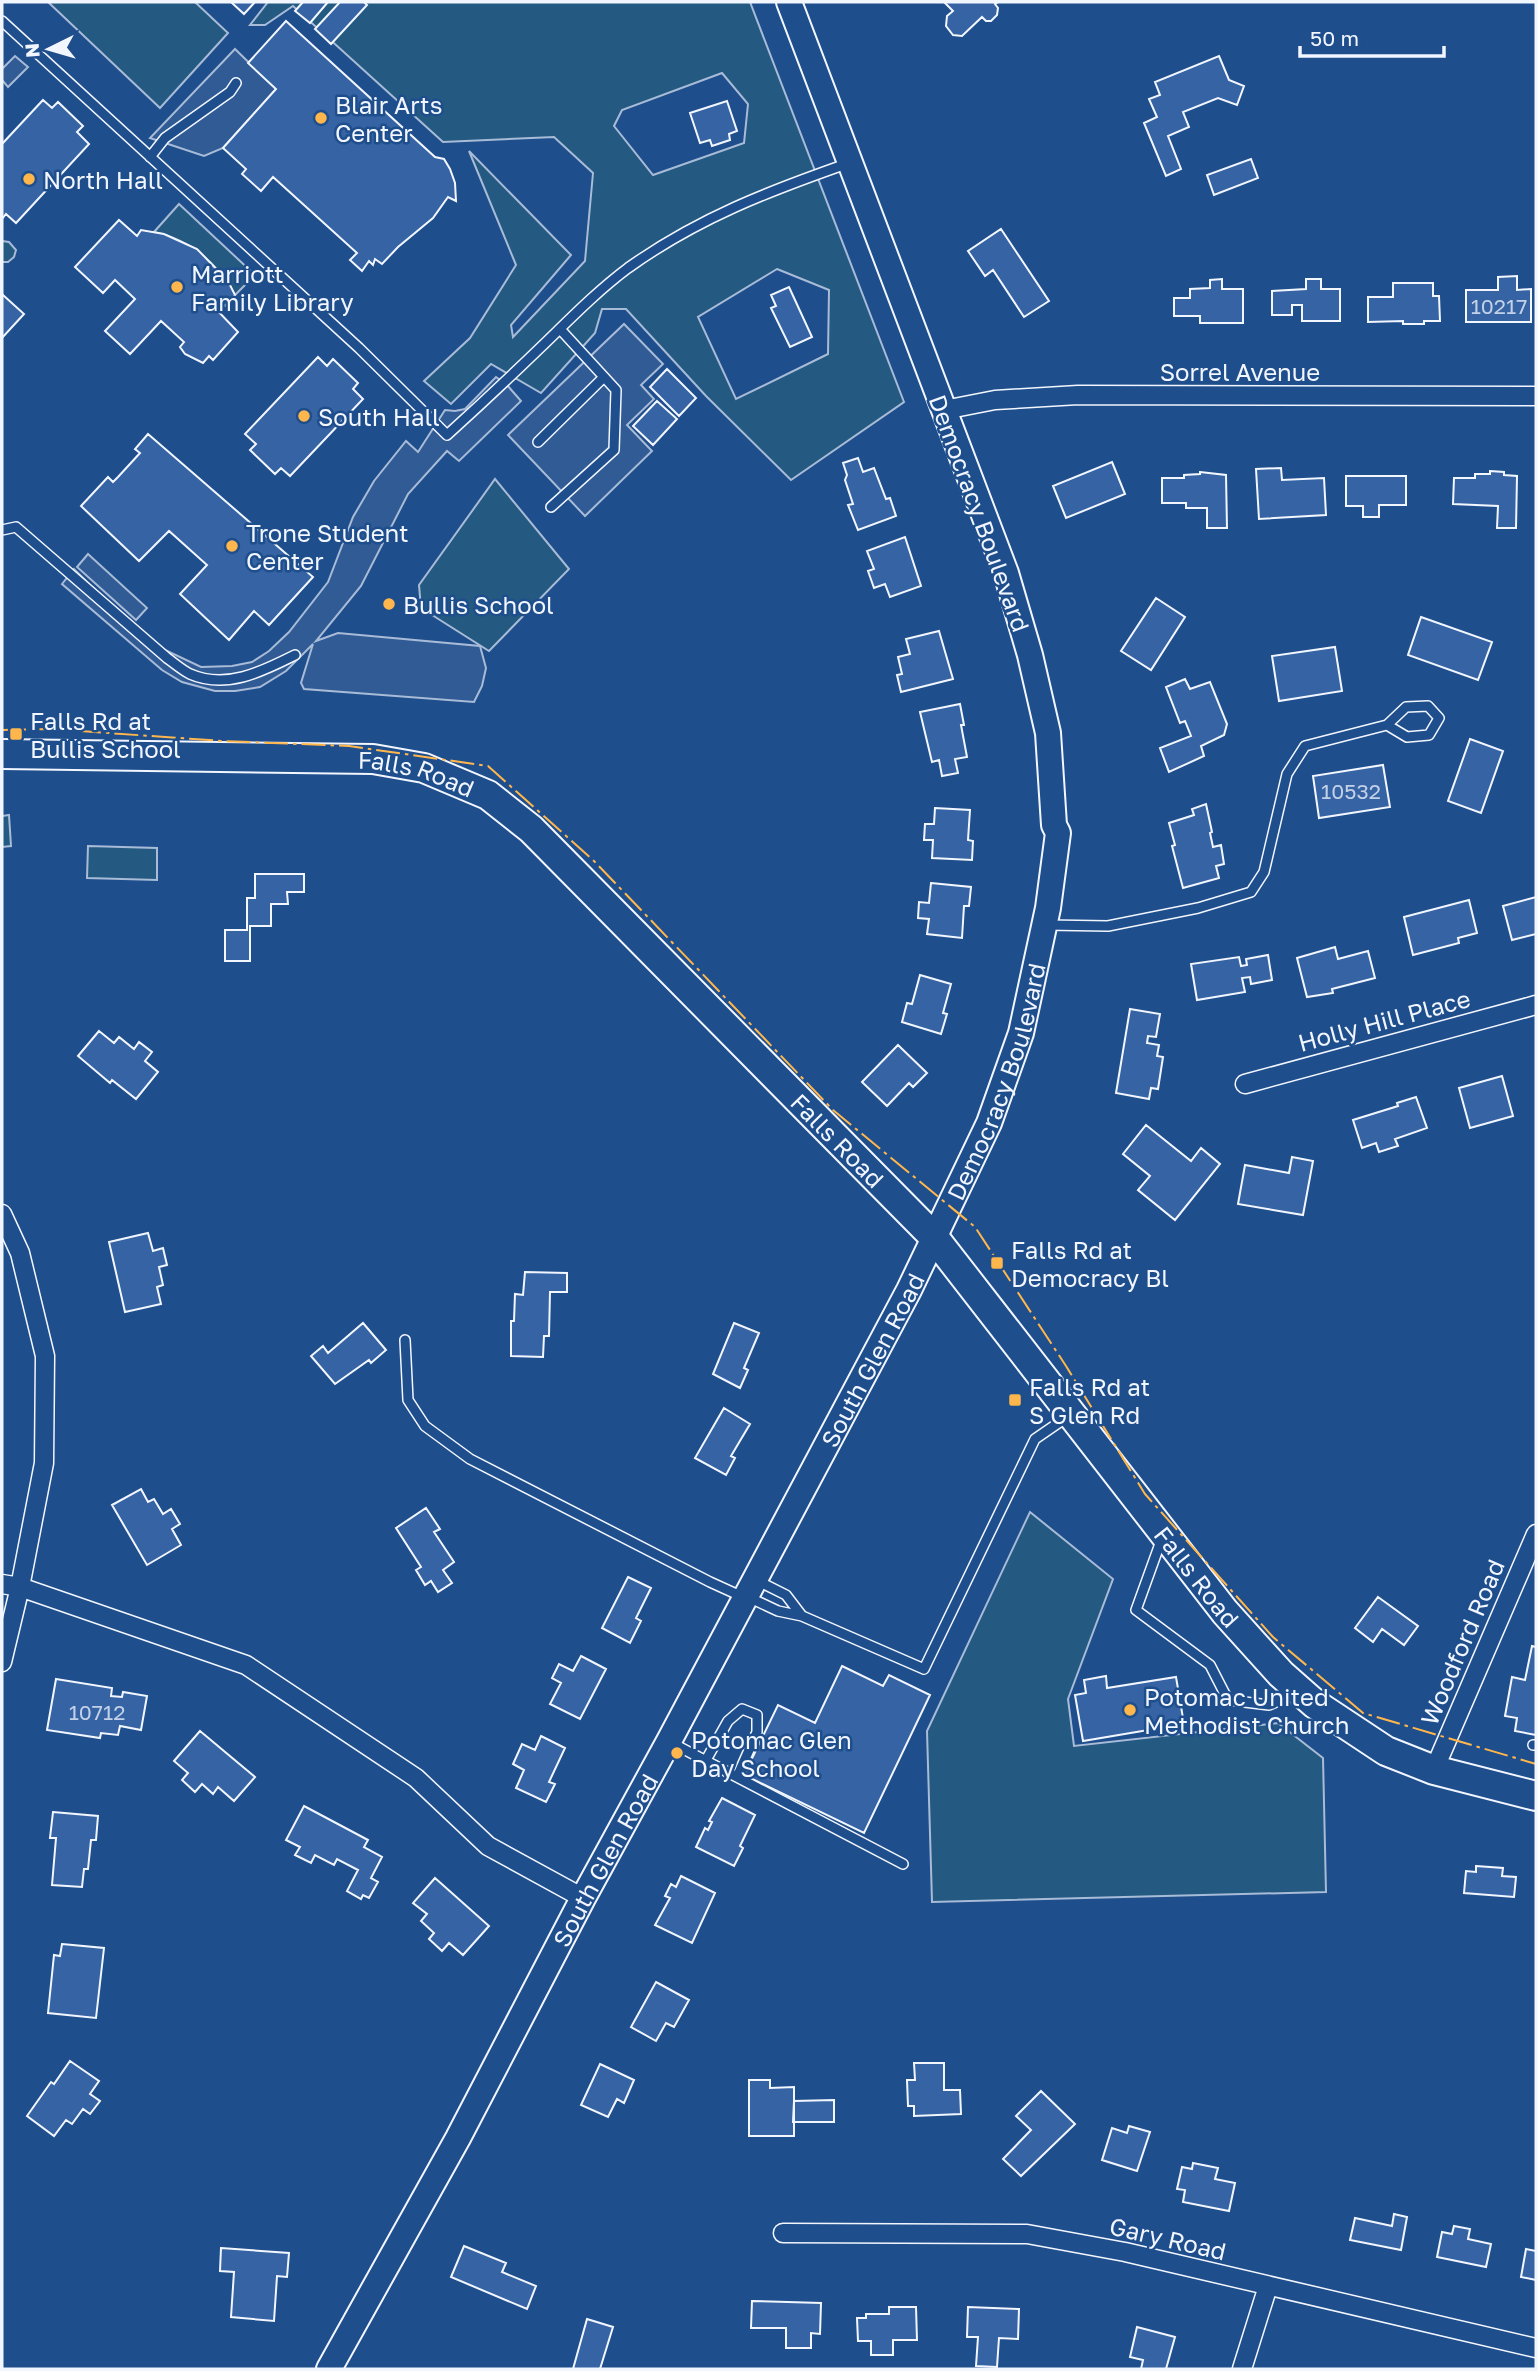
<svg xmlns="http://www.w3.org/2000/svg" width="1538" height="2371" viewBox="0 0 1538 2371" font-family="'Golos Text',sans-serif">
<rect width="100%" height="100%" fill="#1f4e8c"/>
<path fill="#245a82" stroke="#a8bbd7" stroke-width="2" fill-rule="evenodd" d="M48,2H195L228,33L160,108Z
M268,2H750L904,402L791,480L706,396L626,309H602L595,333L541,393L491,364L451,404L424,381L470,338L516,265L469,151L571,255L511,325L513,337L585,261L593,173L554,137L443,142L293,6L265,25H250ZM722,73L748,104L744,143L653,175L614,126L622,110ZM777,269L829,290L828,354L736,399L698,317Z
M179,204L255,275L235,295C217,263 191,240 154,232Z
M2,241L9,242L16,250L14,257L8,262H2Z
M495,479L569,569L489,651L421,608L419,585Z
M9,815L11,846L2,847V816Z
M88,846L157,848V880L87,878Z
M1030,1512L1113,1579L1068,1699L1074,1746L1278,1723L1323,1758L1326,1892L932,1902L927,1731Z"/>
<path fill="#305b95" stroke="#a8bbd7" stroke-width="2" d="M235,49L276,89L223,148L204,156L150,138Z
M15,56L28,67L8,87L2,80V69Z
M624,324L663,364L641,385L654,399L627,425L652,451L585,516L508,435Z
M496,377L507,385L521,401L459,461L447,451L408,494L361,586L316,641L338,633L480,646L486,668L482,686L474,702L304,689L301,683L313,644L286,671L260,687L235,691H215L182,682L162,670L62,584L74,569L148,642L201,667L232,666L252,662L269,651L289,632L328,582L353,517L374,481L406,441L418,452L445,410L455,411L465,409Z
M88,554L147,608L136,620L77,567Z"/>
<path fill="#3563a3" stroke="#f2f6ff" stroke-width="2" d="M231,2H255L244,14Z
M303,2H328L310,23L295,11Z
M340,2H364L367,5L331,44L315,29Z
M944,2H998L995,4L998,8L997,15L991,21H986L982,17L962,36L953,35L946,26L947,16L953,11Z
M286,21L435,157L444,159L450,169L455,183L456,201L448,197L433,218L398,247L382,264L375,259L373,265L369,261L362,271L350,260L357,253L273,177L261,191L242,174L246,169L223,148L276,89L248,63Z
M1219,56L1229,80L1244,86L1237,105L1218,98L1183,112L1189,127L1168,136L1181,169L1166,176L1144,123L1157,117L1149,99L1160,95L1155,82Z
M43,100L52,108L58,102L83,126L77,132L89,144L16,223L6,214L2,219V144Z
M727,101L737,131L729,134L730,140L712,146L710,140L700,143L690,113Z
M1251,159L1258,178L1214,195L1207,175Z
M119,220L137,236L141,230L164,234L197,249L228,281L235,295L225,306L220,302L214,307L238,332L213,360L209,356L203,363L185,354L180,347L184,342L161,321L130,354L105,331L135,299L115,280L103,293L75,267Z
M1001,229L1049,301L1024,317L993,270L985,276L968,251Z
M1517,276V290L1531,289V322H1466V290H1498V277Z
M1222,279V289H1243V323H1200V316H1174V298H1190V289L1210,288V280Z
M1306,279H1321V289H1340V321H1302V305H1292V315H1272V291L1306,289Z
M1393,283H1433V296H1439L1440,321H1424V324H1403V321L1368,322V297H1393Z
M789,287L812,337L790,347L771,308L776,306L771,295Z
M3,295L24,314L2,338V296Z
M318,357L327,366L333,359L358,383L353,389L363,399L290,476L281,468L275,474L250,450L256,444L245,434Z
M667,369L696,398L679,416L650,387Z
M657,401L677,419L653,445L633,426Z
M148,434L313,577L269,625L254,611L229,640L180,594L207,565L169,531L139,561L81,506L108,477L113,482L118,477L140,453L135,449Z
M858,458L863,472L874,468L886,499L890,498L896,516L858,530L848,505L853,504L845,480L847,475L843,463Z
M1112,462L1125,494L1066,518L1053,486Z
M1281,468L1282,480L1324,478L1326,515L1259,519L1256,469Z
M1490,471L1504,472V475L1517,476L1516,528H1497L1498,506L1453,504L1454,478H1475V474H1490Z
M1200,472L1226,475L1227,528H1207V508H1186V503H1162V478H1184V475L1200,474Z
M1346,476H1406V505H1379V517H1363V506H1346Z
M905,537L921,586L890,597L885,584L874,588L868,571L874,569L867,551Z
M1156,598L1185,617L1151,670L1121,651Z
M1421,617L1492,642L1478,680L1408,655Z
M939,631L953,679L901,692L897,675L902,674L898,657L910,654L906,639Z
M1335,647L1342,691L1279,701L1272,656Z
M1185,679L1190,689L1210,682L1227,724L1224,735L1201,746L1204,756L1169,772L1160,748L1191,736L1185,721L1180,723L1166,687Z
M960,704L964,725H961L967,757L955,759L958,773L942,776L939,760L932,762L920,712Z
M1470,739L1503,751L1481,813L1448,801Z
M1383,765L1390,807L1319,818L1313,776Z
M1206,804L1212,832L1210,833L1213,847L1221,845L1224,864L1216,866L1219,878L1183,888L1172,846L1175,845L1169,823L1194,815L1192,809Z
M935,808L970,810L968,840L973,841L972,860L932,858L933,840H924L925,824H934Z
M255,874H304V892H287L288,904H271V926H250V961H225V930H247V898H255Z
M931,883L971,887L969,906H964L962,938L927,934L929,919L918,918L919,902L929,903Z
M1536,897V934L1512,940L1503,906Z
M1469,900L1477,933L1458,938L1459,943L1413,955L1404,917Z
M1335,947L1338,959L1368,951L1375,978L1332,989L1333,993L1307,997L1297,958Z
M1268,955L1272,980L1251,984L1250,977L1242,978L1245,992L1197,1000L1191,964L1239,957L1241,966L1247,965L1246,959Z
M920,975L951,984L943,1013L947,1014L941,1034L902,1022L907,1003L912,1004Z
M1130,1009L1160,1014L1156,1037L1148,1036L1147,1043L1159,1045L1157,1056L1163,1057L1158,1089L1151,1088L1149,1099L1116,1093Z
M99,1031L114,1043L119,1037L134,1049L139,1042L152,1052L145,1061L158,1072L136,1099L112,1080L110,1083L78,1056Z
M898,1045L927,1073L913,1087L909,1083L887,1106L862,1082Z
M1502,1076L1513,1116L1470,1128L1459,1088Z
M1416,1097L1427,1128L1395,1139L1398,1146L1379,1152L1376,1143L1362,1148L1353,1120L1398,1106L1397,1103Z
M1146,1125L1191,1161L1201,1148L1220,1164L1175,1220L1138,1190L1150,1176L1123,1154Z
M1292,1157L1313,1161L1303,1215L1238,1204L1245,1165L1289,1173Z
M148,1233L153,1251L163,1248L167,1265L159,1267L163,1285L157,1287L161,1304L125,1312L109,1242Z
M525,1272L567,1273V1292H550L549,1336H544L543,1357L511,1356V1321H514L515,1294L523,1295Z
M363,1323L386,1350L371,1363L369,1360L335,1384L311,1356L323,1346L328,1353Z
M734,1323L759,1333L744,1368L748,1370L740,1388L713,1374Z
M724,1408L750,1424L731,1456L735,1458L726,1475L695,1458Z
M141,1489L148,1502L154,1499L163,1514L171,1509L180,1524L172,1529L181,1545L147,1565L112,1505Z
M426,1508L440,1529L434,1532L454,1562L443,1570L452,1583L438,1592L431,1581L425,1585L416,1570L421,1567L396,1528Z
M628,1577L651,1588L636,1618L641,1621L630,1643L602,1628Z
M1378,1597L1418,1626L1404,1645L1382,1629L1373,1642L1355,1628Z
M1532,1646L1536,1647V1735L1515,1731L1517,1718L1505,1716L1512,1677L1525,1680Z
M581,1656L606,1669L580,1719L550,1704L561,1683L552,1678L559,1664L573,1671Z
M842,1666L883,1686L889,1675L930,1695L864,1833L744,1775L778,1705L815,1723Z
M1106,1676L1107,1688L1176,1677L1184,1724L1083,1741L1075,1695L1086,1693L1084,1680Z
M56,1679L112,1688L111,1696L122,1697L123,1692L147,1696L141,1730L120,1726L118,1735L101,1733L100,1738L47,1730Z
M200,1731L255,1777L234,1801L218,1787L213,1794L202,1784L195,1792L182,1780L188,1773L174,1761Z
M541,1736L565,1748L549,1782L555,1784L546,1802L516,1788L524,1770L513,1764L522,1744L535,1750Z
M722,1798L755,1815L740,1846L743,1848L734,1866L696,1847L705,1828L708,1830L712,1822L709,1821Z
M304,1806L368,1840L364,1847L382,1857L371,1878L378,1882L369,1898L363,1895L361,1899L347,1891L358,1870L337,1859L334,1865L315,1855L311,1863L295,1855L300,1847L286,1840Z
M53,1812L98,1816L96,1840H91L88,1869H84L82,1887L52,1885L56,1838H50Z
M1476,1866L1503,1868L1502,1876L1516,1877L1514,1897L1464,1893L1466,1871L1476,1872Z
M681,1876L715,1893L692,1943L655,1925L670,1898L665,1896L671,1884L676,1887Z
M435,1878L489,1926L463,1955L449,1943L442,1951L429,1939L434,1933L421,1921L427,1914L413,1903Z
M62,1944L104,1948L96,2018L48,2013L54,1955L60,1956Z
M656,1982L689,2000L674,2027L666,2023L656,2041L631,2027Z
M70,2061L99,2081L90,2094L100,2101L90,2114L83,2109L72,2124L66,2120L54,2136L27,2116L51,2082L54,2084Z
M914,2063H944V2090H960L961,2114L914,2116V2106H908L907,2080H915Z
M600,2064L634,2080L624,2103L617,2099L608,2117L581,2105Z
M749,2080H770V2088L794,2087V2136H749Z
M1041,2091L1075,2124L1021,2176L1003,2159L1031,2130L1016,2116Z
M834,2100V2122H793L794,2101Z
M1129,2126L1150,2132L1137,2171L1102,2160L1112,2128L1127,2133Z
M1193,2163L1218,2168L1215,2179L1235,2183L1229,2211L1183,2202L1185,2190L1177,2189L1182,2167L1192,2169Z
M1394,2214L1407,2217L1401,2250L1350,2240L1355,2218L1392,2226Z
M1454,2226L1470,2229L1468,2239L1491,2244L1486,2267L1437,2257L1442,2232L1452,2234Z
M464,2246L506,2263L502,2272L536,2286L527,2309L451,2277Z
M221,2248L289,2253L287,2277L277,2276L274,2321L231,2317L234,2272L220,2271Z
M1526,2249L1536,2251V2280L1521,2277Z
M752,2301L821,2303L820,2334L811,2333V2348H786V2328H751Z
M889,2307H916L917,2340H893V2355H871V2341H858L857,2318H866V2314H889Z
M968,2307L1019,2309L1018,2339L999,2338L997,2367L976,2366L978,2337H967Z
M587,2319L613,2327L600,2369H573Z
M1137,2327L1175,2337L1166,2369H1141L1143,2360L1130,2357Z"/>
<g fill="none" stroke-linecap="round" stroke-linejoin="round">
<g stroke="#f2f6ff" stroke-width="12">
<path id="lane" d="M2,21L359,348L447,435C479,406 510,377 541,347C569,320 596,292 628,268C698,218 769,191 849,163
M150,157L165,138L230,92L236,83
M538,442L604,377
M551,507L614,450L616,390L560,329
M2,530L16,527L167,658C174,663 182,670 190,674C227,690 263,671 295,655
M1046,925L1108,926L1198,908L1251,892L1264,872L1287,774L1305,746L1387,725L1407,737L1429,735L1439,718L1428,706L1406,707L1387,725
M405,1340L408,1400L425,1426L470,1459L710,1582L743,1597
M1162,1538L1136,1610L1210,1665L1228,1700L1269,1705L1295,1694
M758,1581L786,1595L802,1616
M746,1596L778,1611L802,1616L924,1669L1035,1439L1067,1417
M670,1742L903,1864
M1533,1745H1536
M706,1760L728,1721L742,1709L757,1715V1732L737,1777"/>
</g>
<g stroke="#f2f6ff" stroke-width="21">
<path id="street" d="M944,410L995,400L1078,395L1536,396
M1245,1084L1536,1005
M2,1214L20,1253L45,1356L44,1463L20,1587L2,1662
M2,1584L20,1587L246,1665L416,1778L488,1846L583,1898
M1434,1770L1536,1534
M783,2233L1027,2234L1125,2252L1536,2348
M1242,2369L1268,2286"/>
</g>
<g stroke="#f2f6ff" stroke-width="28">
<g id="secondary">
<path id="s1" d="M329,2369L458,2138L583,1898L669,1741L909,1290L989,1123L1021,1033L1048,908L1058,833L1054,825L1048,733L1030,655L1006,573L789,2"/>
</g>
</g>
<g stroke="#f2f6ff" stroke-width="32">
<g id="primary">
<path id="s2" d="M2,754L373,759L424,768L488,795L531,829L933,1236L1225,1612L1281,1674L1315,1704L1386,1751L1434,1770L1536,1796"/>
</g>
</g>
<use href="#lane" stroke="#1f4e8c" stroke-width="9"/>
<use href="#street" stroke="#1f4e8c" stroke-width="18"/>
<use href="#secondary" stroke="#1f4e8c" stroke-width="24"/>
<use href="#primary" stroke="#1f4e8c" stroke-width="28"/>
<path stroke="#ffb74d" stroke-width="2" stroke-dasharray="24 5 3.5 5" stroke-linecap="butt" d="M2,730L50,729L223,741L349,746L488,766L594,861L833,1110L975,1227L1066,1366L1145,1494L1273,1637L1363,1713L1536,1764"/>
</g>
<g fill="#ffb74d" stroke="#1f4e8c" stroke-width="2.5">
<circle cx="321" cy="118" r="7"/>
<circle cx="29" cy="179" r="7"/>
<circle cx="177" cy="287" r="7"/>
<circle cx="304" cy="416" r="7"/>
<circle cx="232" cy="546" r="7"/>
<circle cx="389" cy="604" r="7"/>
<rect x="9" y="727" width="14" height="14" rx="3.5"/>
<rect x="990" y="1256" width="14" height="14" rx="3.5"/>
<rect x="1008" y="1393" width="14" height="14" rx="3.5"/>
<circle cx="1130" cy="1710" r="7"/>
<circle cx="677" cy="1753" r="7"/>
</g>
<g text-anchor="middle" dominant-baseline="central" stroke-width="5" stroke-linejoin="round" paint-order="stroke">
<g font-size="21" fill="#c3d1e8">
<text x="1499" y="306">10217</text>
<text x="1351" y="791">10532</text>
<text x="97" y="1712">10712</text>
</g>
<g font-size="24" fill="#f2f6ff" stroke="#1f4e8c" text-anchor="start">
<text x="335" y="104">Blair Arts<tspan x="335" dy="28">Center</tspan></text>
<text x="43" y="179">North Hall</text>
<text x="191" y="273">Marriott<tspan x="191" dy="28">Family Library</tspan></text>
<text x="318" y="416">South Hall</text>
<text x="246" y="532">Trone Student<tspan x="246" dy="28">Center</tspan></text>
<text x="403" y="604">Bullis School</text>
<text x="30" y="720">Falls Rd at<tspan x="30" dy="28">Bullis School</tspan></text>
<text x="1011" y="1249">Falls Rd at<tspan x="1011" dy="28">Democracy Bl</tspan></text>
<text x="1029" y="1386">Falls Rd at<tspan x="1029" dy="28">S Glen Rd</tspan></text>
<text x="1144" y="1696">Potomac United<tspan x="1144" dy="28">Methodist Church</tspan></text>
<text x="691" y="1739">Potomac Glen<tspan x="691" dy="28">Day School</tspan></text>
</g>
<g font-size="24" fill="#f2f6ff" stroke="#1f4e8c">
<text x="1240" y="371">Sorrel Avenue</text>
<text transform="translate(980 513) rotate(70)">Democracy Boulevard</text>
<text stroke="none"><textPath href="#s2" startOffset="416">Falls Road</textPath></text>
<text transform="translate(1384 1020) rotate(-15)">Holly Hill Place</text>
<text stroke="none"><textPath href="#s1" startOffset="1452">Democracy Boulevard</textPath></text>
<text stroke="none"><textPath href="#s2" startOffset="984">Falls Road</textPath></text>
<text stroke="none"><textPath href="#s1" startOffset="1146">South Glen Road</textPath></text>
<text stroke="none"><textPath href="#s2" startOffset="1550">Falls Road</textPath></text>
<text transform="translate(1462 1642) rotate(-67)">Woodford Road</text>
<text stroke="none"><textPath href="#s1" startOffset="579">South Glen Road</textPath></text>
<text transform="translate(1168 2238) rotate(13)">Gary Road</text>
</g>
</g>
<rect width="1538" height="2371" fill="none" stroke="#f2f6ff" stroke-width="7"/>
<g transform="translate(49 49) rotate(265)" stroke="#1f4e8c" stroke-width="5" paint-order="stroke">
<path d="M0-5L12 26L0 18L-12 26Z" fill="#f2f6ff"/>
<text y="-10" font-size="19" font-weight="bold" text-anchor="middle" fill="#f2f6ff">N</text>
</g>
<path d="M1300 46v10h144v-10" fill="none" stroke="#f2f6ff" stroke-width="3.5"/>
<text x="1310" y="46" font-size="21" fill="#f2f6ff" stroke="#1f4e8c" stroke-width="5" paint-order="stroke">50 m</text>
</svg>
